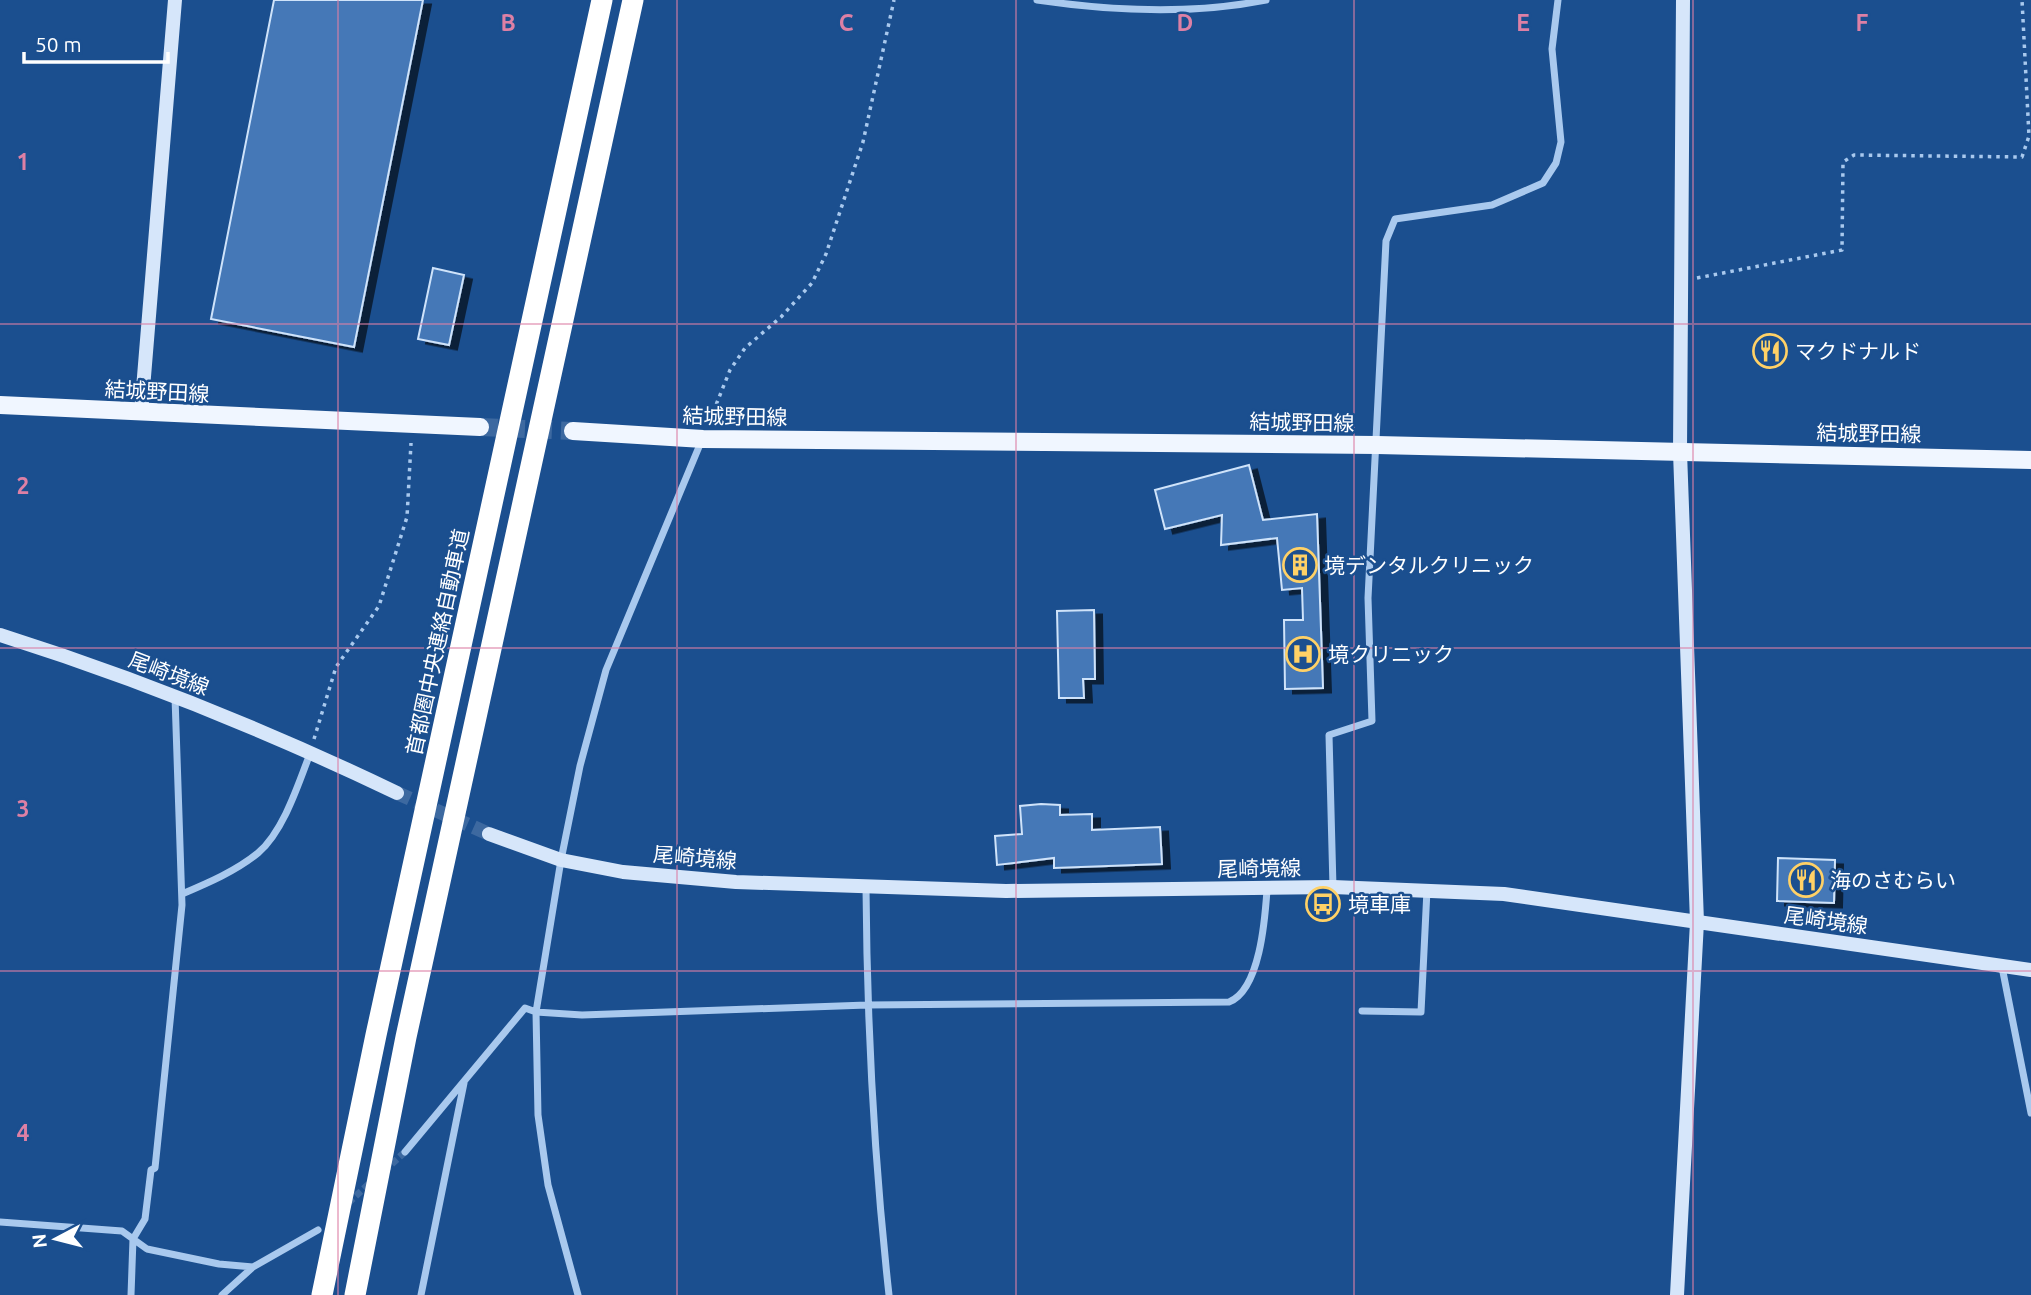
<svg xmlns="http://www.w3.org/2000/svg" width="2031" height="1295" viewBox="0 0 2031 1295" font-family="Ubuntu,'Noto Sans JP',sans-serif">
<defs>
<filter id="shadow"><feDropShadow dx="8" dy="4.5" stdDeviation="0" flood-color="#0009"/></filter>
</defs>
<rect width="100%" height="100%" fill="#1b4f8f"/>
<path fill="#4478b7" stroke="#cfe3fa" stroke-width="2" filter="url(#shadow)" d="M274,0H423L354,347L211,319Z
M433,268L464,275L449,345L418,339Z
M1249,465L1263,520L1317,514L1323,688L1285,689L1284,620H1303L1302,588L1282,590L1277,538L1221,545L1222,515L1165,529L1155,490Z
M1094,610L1095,679H1083L1084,698H1059L1057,611Z
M1041,804L1060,805V815L1092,814V830L1160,827L1162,864L1054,868V858L997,865L995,836L1022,834L1020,806Z
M1778,858L1835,860L1834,903L1777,901Z"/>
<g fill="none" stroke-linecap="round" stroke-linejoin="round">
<path stroke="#3d69a0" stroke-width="7" stroke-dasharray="7 3.5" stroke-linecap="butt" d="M384,1171L405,1152
M348,1203L370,1183"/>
<path stroke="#3d69a0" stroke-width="14" stroke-dasharray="14 7" stroke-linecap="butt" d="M397,793L489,834"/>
<path stroke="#3d69a0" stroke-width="18" stroke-dasharray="18 9" stroke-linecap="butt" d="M480,427L573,431"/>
<path stroke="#a9c9ee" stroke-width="3.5" stroke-dasharray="3.5 5" stroke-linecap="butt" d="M1697,278L1842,250L1843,162L1854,155L2022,157L2029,136L2022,0
M710,420L730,370L745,348L781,317L812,283L826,254L863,142L894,0
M314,739L336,667L379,606L407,517L411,443"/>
<path stroke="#a9c9ee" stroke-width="7" d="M1037,0C1112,11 1191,15 1266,0
M1333,887L1329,735L1372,721L1368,598L1386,241L1395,219L1492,205L1543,183L1556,163L1561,142L1552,49L1558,0
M866,888C867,1025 874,1159 889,1295
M182,894C208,883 236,871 258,853C284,831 299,782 311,751
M2002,967L2031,1113
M1362,1011L1421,1012L1427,890
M405,1152L525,1008L536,1012L582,1015L867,1005L1229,1002C1260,990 1265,919 1267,890
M0,1222L122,1231L147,1249L219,1264L253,1267
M131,1295L133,1239L145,1219L151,1170L155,1168L182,905L175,697
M222,1295L253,1267L318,1230
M421,1295L464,1083
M578,1295L548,1185L538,1115L536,1012L561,860L580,766L606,670L701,442"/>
<path stroke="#d6e6fa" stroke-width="14" d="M141,413L175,0
M0,635C136,678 268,731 397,793
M489,834L561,860L623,872L736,882L1006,891L1333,887L1504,894L2031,970
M1677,1295L1697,922L1680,452L1683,0"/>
<path stroke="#f0f6ff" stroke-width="18" d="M0,405L480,427
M573,431L703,439L1377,445L2031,460"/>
<path stroke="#fff" stroke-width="21" d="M322,1295L376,1035L602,0
M355,1295L406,1037L633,0"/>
</g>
<path fill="none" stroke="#dd80a5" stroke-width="2" stroke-opacity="0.55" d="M338,0V1295M677,0V1295M1016,0V1295M1354,0V1295M1693,0V1295M0,324H2031M0,648H2031M0,971H2031"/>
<defs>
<g id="restaurant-ring" transform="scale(1.75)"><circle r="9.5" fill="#1b4f8f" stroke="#ffd166" stroke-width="1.5"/><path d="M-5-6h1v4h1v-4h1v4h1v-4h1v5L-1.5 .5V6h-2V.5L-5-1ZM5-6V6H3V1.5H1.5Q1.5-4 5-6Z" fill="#ffd166"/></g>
<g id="building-ring" transform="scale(1.75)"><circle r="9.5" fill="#1b4f8f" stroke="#ffd166" stroke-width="1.5"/><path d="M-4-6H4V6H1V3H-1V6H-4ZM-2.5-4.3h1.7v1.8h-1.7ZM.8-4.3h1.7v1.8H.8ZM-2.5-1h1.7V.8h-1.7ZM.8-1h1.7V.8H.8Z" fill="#ffd166"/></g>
<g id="hospital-ring" transform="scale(1.75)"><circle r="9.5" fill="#1b4f8f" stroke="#ffd166" stroke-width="1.5"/><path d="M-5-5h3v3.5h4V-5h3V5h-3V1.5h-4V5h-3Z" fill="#ffd166"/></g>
<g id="bus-ring" transform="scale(1.75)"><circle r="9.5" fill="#1b4f8f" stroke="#ffd166" stroke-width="1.5"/><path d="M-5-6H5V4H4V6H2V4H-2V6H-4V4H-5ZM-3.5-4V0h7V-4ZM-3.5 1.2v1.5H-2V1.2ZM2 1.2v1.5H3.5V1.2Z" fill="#ffd166"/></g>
</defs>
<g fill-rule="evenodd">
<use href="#restaurant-ring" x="1770" y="351"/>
<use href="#building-ring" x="1300" y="565"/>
<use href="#hospital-ring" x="1303" y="654"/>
<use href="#restaurant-ring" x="1806" y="880"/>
<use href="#bus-ring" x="1323" y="904"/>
</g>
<g text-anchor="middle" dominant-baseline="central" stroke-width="5" stroke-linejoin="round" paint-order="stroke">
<g font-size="21" fill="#fff" stroke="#1b4f8f" text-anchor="start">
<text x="1795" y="351">マクドナルド</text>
<text x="1324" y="565">境デンタルクリニック</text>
<text x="1328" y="654">境クリニック</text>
<text x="1830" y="880">海のさむらい</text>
<text x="1348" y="904">境車庫</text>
</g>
<g font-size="21" fill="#fff" stroke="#1b4f8f">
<text transform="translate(157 391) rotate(3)">結城野田線</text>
<text transform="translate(735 416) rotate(1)">結城野田線</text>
<text transform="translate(1302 422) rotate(1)">結城野田線</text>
<text transform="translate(1869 433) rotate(1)">結城野田線</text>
<text transform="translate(437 642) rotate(-78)">首都圏中央連絡自動車道</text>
<text transform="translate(169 673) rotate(21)">尾崎境線</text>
<text transform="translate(695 857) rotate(5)">尾崎境線</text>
<text transform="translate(1259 868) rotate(-1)">尾崎境線</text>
<text transform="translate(1826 920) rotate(8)">尾崎境線</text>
</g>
</g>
<g font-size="23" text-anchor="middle" font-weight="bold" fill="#dd80a5" stroke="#1b4f8f" stroke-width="5" stroke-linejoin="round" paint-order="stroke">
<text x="508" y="31">B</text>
<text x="846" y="31">C</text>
<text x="1185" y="31">D</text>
<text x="1523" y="31">E</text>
<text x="1862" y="31">F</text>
<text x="23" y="170">1</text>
<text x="23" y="494">2</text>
<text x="23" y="817">3</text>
<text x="23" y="1141">4</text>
</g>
<g transform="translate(56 1239) rotate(263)" stroke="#1b4f8f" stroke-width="5" paint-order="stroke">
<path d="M0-5L12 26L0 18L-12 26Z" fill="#ffffff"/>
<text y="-10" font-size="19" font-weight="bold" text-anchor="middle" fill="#ffffff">N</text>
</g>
<path d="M24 52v10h144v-10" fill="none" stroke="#ffffff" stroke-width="3.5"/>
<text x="35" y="52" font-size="21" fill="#ffffff" stroke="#1b4f8f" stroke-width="5" paint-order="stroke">50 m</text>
</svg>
